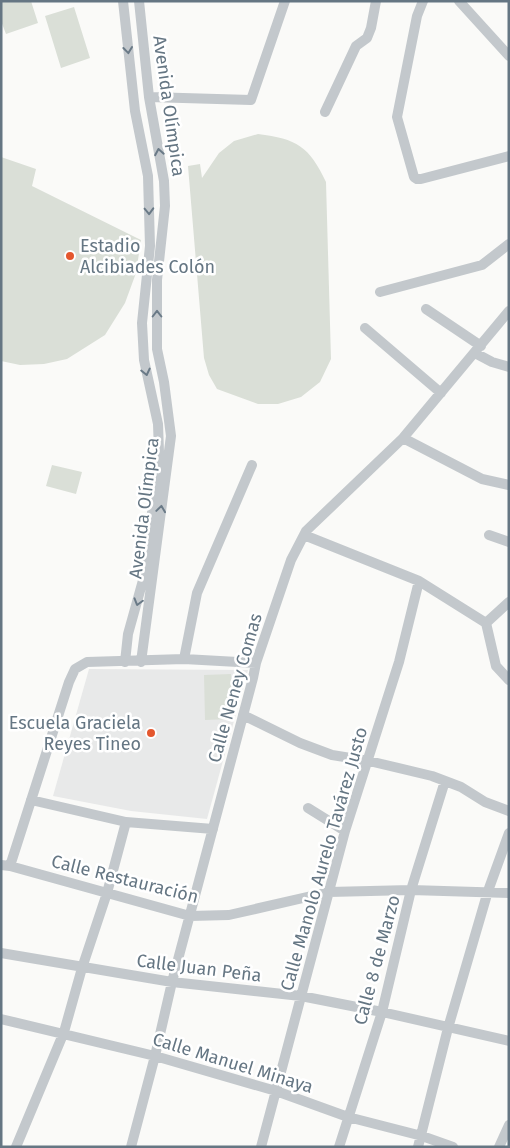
<svg xmlns="http://www.w3.org/2000/svg" width="510" height="1148" viewBox="0 0 510 1148" font-family="'Fira Sans',sans-serif">
<rect width="100%" height="100%" fill="#fafaf8"/>
<path fill="#e8e9e9" d="M89,669L248,670L207,819L131,811L53,796Z"/>
<path fill="#dadfd7" d="M1,1H31L38,23L6,34L1,21Z
M74,7L90,58L61,68L45,16Z
M258,134C297,139 309,146 326,182L331,359L320,382L301,397L278,404H258L217,389L209,375L204,358L188,166L200,164L202,178L219,153L234,141Z
M1,157L36,169L32,186L141,240L136,273L125,303L105,335L67,359L44,364L20,365L1,361Z
M52,465L82,472L76,494L46,486Z
M231,674V719L205,720L204,675Z"/>
<g fill="none" stroke-linecap="round" stroke-linejoin="round">
<path stroke="#c3c8cc" stroke-width="10" d="M123,1L135,111L148,176L150,246L142,323L144,360L158,424L159,452L145,573L128,634L125,662
M139,1L149,97L164,181L165,206L157,280V349L164,382L171,436L141,662
M423,1L417,16L397,117L414,177L417,179H421L509,156
M459,1L509,56
M149,97L251,100L285,1
M325,112L356,46L367,38L371,28L376,1
M380,292L482,265L509,244
M426,309L481,346
M365,328L441,393
M475,353L492,362L509,367
M403,438L482,479L509,485
M304,535L419,581L486,623L496,666L509,680
M489,535L509,542
M486,623L509,602
M184,659L197,593L252,465
M243,715L300,743L332,755L369,761L432,776L461,787L485,802L509,811
M31,800L126,822L213,829
M308,808L345,831
M1,865L10,866L190,916L229,915L329,892L411,890L509,893
M10,866L69,682L75,669L87,662L184,659L256,663
M1,953L172,982L301,996L382,1012L509,1041
M1,1019L155,1056L276,1091L348,1117L422,1136L453,1147
M16,1147L64,1032L82,968L107,893L126,822
M131,1147L155,1056L172,982L253,678L256,663L291,560L306,531L403,438L509,311
M261,1147L345,831L399,662L419,581
M339,1147L382,1012L411,890L445,781
M418,1147L448,1028L488,891L509,833
M499,1147L509,1125"/>
</g>
<defs><path id="oneway-chevron" d="M-2-3.5L2.5 0L-2 3.5" fill="none" stroke-width="1.6" stroke-linecap="round" stroke-linejoin="round" transform="scale(1.25)"/></defs>
<g stroke="#6a7a87">
<use href="#oneway-chevron" transform="translate(128 50) rotate(83)"/>
<use href="#oneway-chevron" transform="translate(159 152) rotate(-100)"/>
<use href="#oneway-chevron" transform="translate(149 211) rotate(88)"/>
<use href="#oneway-chevron" transform="translate(157 314) rotate(-90)"/>
<use href="#oneway-chevron" transform="translate(146 372) rotate(77)"/>
<use href="#oneway-chevron" transform="translate(161 509) rotate(-82)"/>
<use href="#oneway-chevron" transform="translate(138 602) rotate(106)"/>
</g>
<g fill="#e4572e" stroke="#fff" stroke-width="2">
<circle cx="70" cy="256" r="5"/>
<circle cx="151" cy="733" r="5"/>
</g>
<g text-anchor="middle" dominant-baseline="central" stroke-width="5" stroke-linejoin="round" paint-order="stroke">
<g font-size="18" fill="#657683" stroke="#fff">
<text transform="translate(169 106) rotate(82)">Avenida Olímpica</text>
<text transform="translate(144 508) rotate(-83)">Avenida Olímpica</text>
<text transform="translate(235 688) rotate(-74)">Calle Neney Comas</text>
<text transform="translate(324 859) rotate(-74)">Calle Manolo Aurelo Tavárez Justo</text>
<text transform="translate(125 879) rotate(14)">Calle Restauración</text>
<text transform="translate(377 960) rotate(-75)">Calle 8 de Marzo</text>
<text transform="translate(199 968) rotate(7)">Calle Juan Peña</text>
<text transform="translate(233 1063) rotate(17)">Calle Manuel Minaya</text>
</g>
<g font-size="18" fill="#657683" stroke="#fff" text-anchor="start">
<text x="80" y="246">Estadio<tspan x="80" dy="21">Alcibiades Colón</tspan></text>
<text x="141" y="723" text-anchor="end">Escuela Graciela<tspan x="141" dy="21">Reyes Tineo</tspan></text>
</g>
</g>
<rect width="510" height="1148" fill="none" stroke="#657683" stroke-width="5"/>
</svg>
